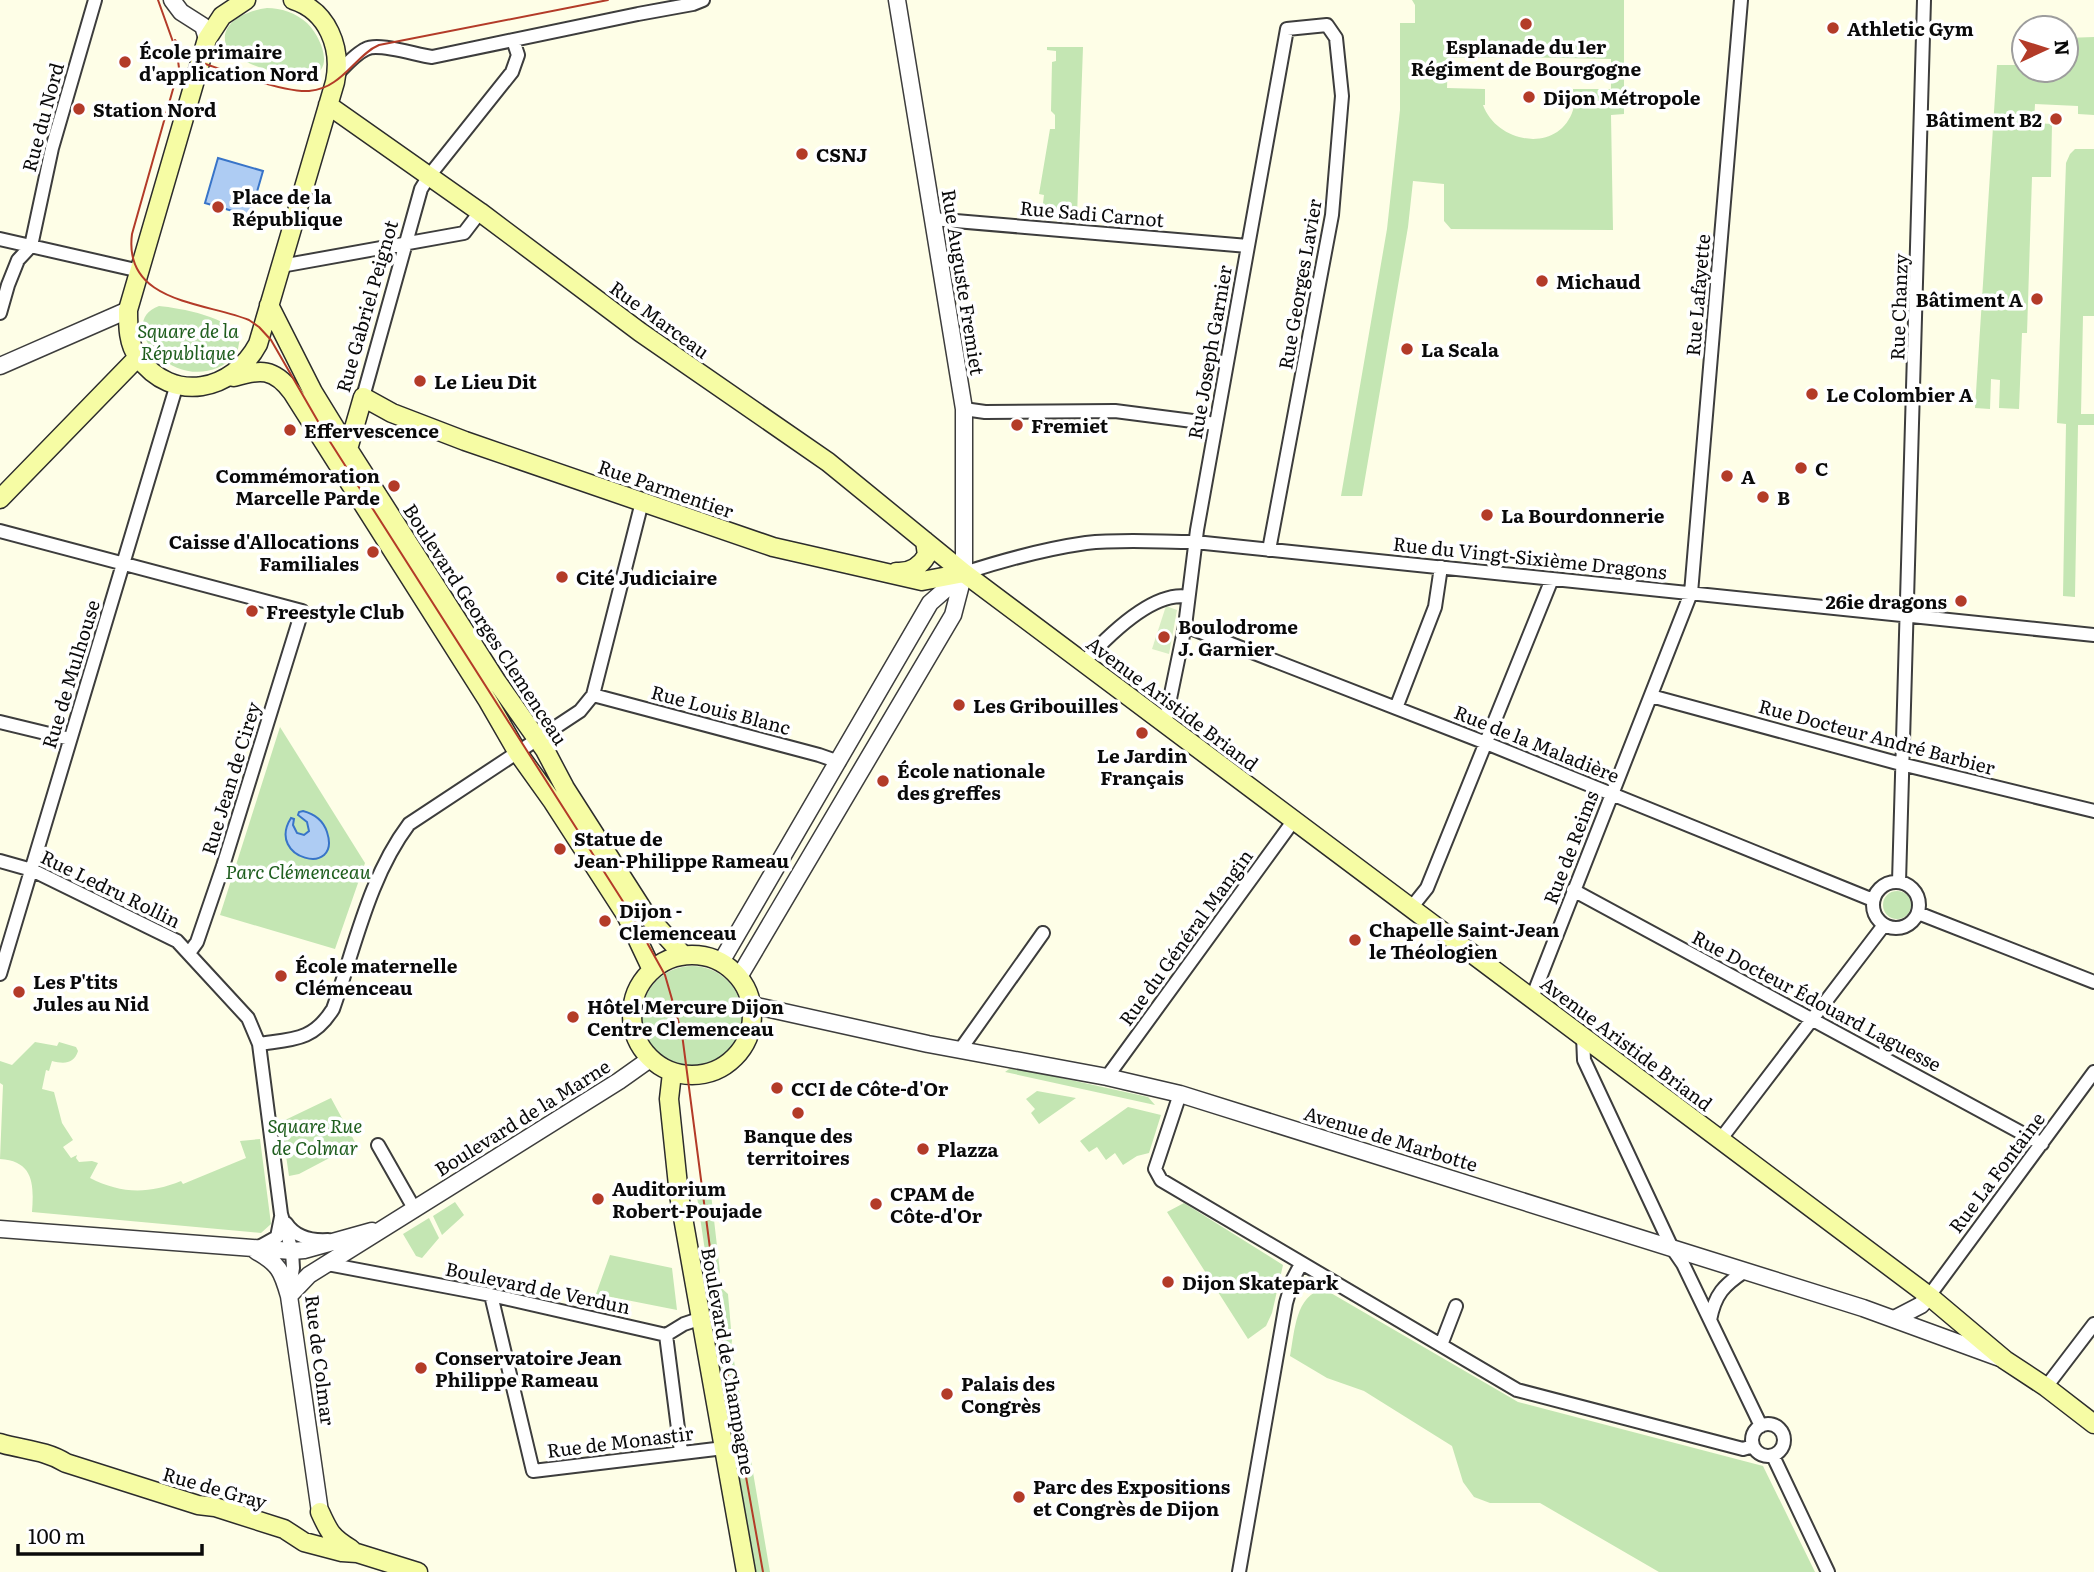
<svg xmlns="http://www.w3.org/2000/svg" width="2094" height="1572" viewBox="0 0 2094 1572" font-family="Literata,serif">
<rect width="100%" height="100%" fill="#fefee7"/>
<path fill="#c4e6b3" fill-rule="evenodd" d="M1412,0H1624V114L1611,115L1613,230L1451,229L1444,221V184L1413,181L1408,227L1362,496H1341L1387,229L1400,110V23H1415V5ZM1514,57L1611,59V89H1573C1573,97 1575,104 1573,110C1559,154 1497,144 1483,105H1485V89L1447,88L1448,58Z
M267,8C281,8 296,13 307,23C319,34 337,70 310,76C299,78 283,73 272,71C258,67 239,61 228,50C215,24 245,11 267,8Z
M2094,37V115L2078,114V106L2035,104L2034,123L2052,124L2051,177H2032L2027,333H2022L2019,409L1999,408L2000,380L1991,379L1990,409L1975,408L1997,65H2024V70H2066V38Z
M1047,47H1083L1077,216L1038,212L1042,211L1044,195L1039,194L1050,129H1055V115L1051,111L1052,62L1056,61V51L1047,50Z
M2075,149H2094V316H2083L2081,414H2094V425H2078L2075,597L2063,596L2066,424L2057,423L2066,163L2070,154Z
M159,306C180,308 231,317 240,338L237,354C185,408 109,324 159,306Z
M280,727L365,863L335,949L220,915Z
M1883 905a14 14 0 1 1 28 0a14 14 0 1 1-28 0Z
M642 1016a50 50 0 1 1 100 0a50 50 0 1 1-100 0Z
M35,1042L57,1046L59,1042L76,1047L78,1051C74,1064 64,1064 52,1061L49,1071L46,1070L42,1089L54,1092L62,1123L73,1140L63,1147L71,1158L77,1155L76,1158L79,1162L92,1161L98,1163L90,1178C121,1194 149,1194 181,1181L183,1184L246,1158L240,1141L260,1139L271,1224L261,1233L32,1212C34,1185 34,1161 0,1159L3,1085L0,1083V1061L12,1065Z
M1012,1067L1148,1097L1155,1105L1005,1072Z
M1037,1091L1076,1098L1039,1124L1031,1113L1035,1109L1026,1099Z
M331,1098L356,1144L299,1174L289,1176L281,1122Z
M1128,1107L1161,1115L1149,1153L1137,1156L1123,1165L1115,1153L1106,1160L1097,1147L1089,1152L1080,1141Z
M710,1185L720,1272L718,1276L709,1278L696,1190Z
M455,1202L464,1215L442,1235L433,1216Z
M1184,1203L1283,1265L1272,1313L1266,1326L1248,1339L1167,1212Z
M429,1218L439,1238L422,1258L416,1256L403,1234Z
M610,1255L672,1268L677,1310L596,1294Z
M718,1285L728,1294L732,1341L731,1346L725,1352L717,1348L703,1288Z
M1324,1289L1518,1402L1763,1466L1815,1572H1659L1540,1503H1490L1474,1497L1463,1482L1452,1446L1364,1391L1327,1378L1290,1356C1295,1331 1295,1295 1324,1289Z
M733,1355L770,1572H755L720,1359Z"/>
<path fill="#d8eec5" d="M1166,606L1177,610L1169,654L1152,649Z"/>
<path fill="#aeccf3" stroke="#3874c8" stroke-width="2" d="M218,158L263,171L250,216L205,203Z
M303,811C315,814 323,820 327,832C342,878 265,859 291,818L294,819L293,825L297,833L304,835L309,831L307,822L298,815L299,812Z"/>
<g fill="none" stroke-linecap="round" stroke-linejoin="round">
<g stroke="#3d3d3d" stroke-width="16">
<path id="minor" d="M336,75C345,66 355,54 366,49C378,42 416,55 432,57L638,14L693,4L703,0
M932,219L1248,246
M0,239L140,271
M281,266L464,233L480,212
M0,313L8,285L18,260L31,246L52,148L95,0
M363,397L421,189L429,176L512,72L518,55L513,40
M964,409L985,412L1115,411L1216,424
M0,531L302,611L223,866L197,942L189,953
M964,573C1004,560 1044,549 1086,543C1122,539 1159,542 1195,542L2094,635
M1185,626L1486,743L1873,900
M1084,662C1106,638 1153,590 1188,597
M593,695L819,755L839,762
M1651,696L1901,764L2094,811
M1396,708L1435,607L1441,567
M0,722L70,739
M1165,723L1185,626L1197,530L1287,29L1327,25L1336,38L1342,96L1332,215L1269,550
M0,861L32,870L177,941L248,1018L259,1044L281,1214L292,1251L293,1268L289,1293
M1873 905a23 23 0 1 1 46 0a23 23 0 1 1-46 0Z
M1899,882C1906,588 1917,294 1924,0
M1573,890L2042,1144
M1411,908L1427,888L1552,579
M1918,913L2094,982
M0,974L177,384
M1532,998L1691,593L1741,0
M1583,1036L1584,1060L1672,1248L1683,1264L1761,1426
M259,1044C293,1039 313,1041 333,1009C355,947 369,877 409,824L580,711L593,695L642,502
M960,1050L1043,933
M1107,1077L1294,820
M1180,1094L1155,1169L1161,1180L1517,1390L1743,1449L1753,1446
M1720,1140L1884,925
M378,1145L415,1210
M286,1223C295,1237 312,1241 328,1240
M259,1247L277,1237L281,1217
M327,1264L491,1295L666,1335L684,1324L702,1318
M491,1295L533,1471L724,1448
M1929,1296L2094,1072
M1710,1320C1715,1294 1724,1285 1745,1271
M666,1335L681,1452
M1441,1345L1456,1306
M2046,1387L2094,1324
M1752 1440a16 16 0 1 1 32 0a16 16 0 1 1-32 0Z
M1773,1456L1828,1572
M1239,1572L1286,1303L1293,1279L1301,1264"/>
</g>
<g stroke="#3d3d3d" stroke-width="19">
<path id="tertiary" d="M172,0L181,12L203,26L207,39
M0,366L128,310
M721,962L930,603L964,573
M739,977L953,615L964,573V409L897,0
M752,1005L928,1044L1107,1077L1180,1094L1863,1308L2000,1358
M0,1229L292,1251L304,1250L372,1231
M256,1251C279,1264 282,1271 289,1296L320,1512
M289,1296L309,1275L619,1081L650,1059
M1894,1319L1921,1305L1929,1296"/>
</g>
<g stroke="#2c2c2c" stroke-width="21">
<path id="secondary" d="M246,0L222,16L207,39L128,310C128,326 128,344 138,357C173,405 233,391 258,344L335,82C342,48 328,11 293,0
M328,105L480,212L640,332L828,462L964,573L1929,1296L2005,1360L2046,1387L2094,1424
M269,305L313,392L348,449L497,682L545,750L565,788L645,913L683,955
M234,377C260,369 274,368 292,392L488,701L518,753L553,802L626,915L652,970
M348,449L363,397L392,413L465,441L773,547L922,581L964,573
M0,499L138,357
M896,572C909,573 920,567 927,555L925,541
M632 1015a60 60 0 1 1 120 0a60 60 0 1 1-120 0Z
M672,1073L669,1099L679,1195L746,1572
M0,1443C23,1450 45,1450 66,1463L198,1505L215,1507L284,1529L304,1542L342,1552L357,1553L418,1572
M320,1512C329,1532 332,1538 351,1549"/>
</g>
<use href="#minor" stroke="#fff" stroke-width="12"/>
<use href="#tertiary" stroke="#fff" stroke-width="16"/>
<use href="#secondary" stroke="#f6fca4" stroke-width="18"/>
<path stroke="#b33b28" stroke-width="2" d="M158,0L177,53L179,68L132,234C123,303 204,302 249,320L259,327L271,340L327,437L631,914L665,975L682,1034L723,1348L763,1572
M175,40L188,55L200,62C225,71 285,93 309,91C318,90 327,87 334,82C350,72 362,52 379,45L608,0"/>
</g>
<g fill="#b33b28" stroke="#fff" stroke-width="2.5">
<circle cx="1526" cy="24" r="7"/>
<circle cx="1833" cy="28" r="7"/>
<circle cx="125" cy="62" r="7"/>
<circle cx="1529" cy="97" r="7"/>
<circle cx="79" cy="109" r="7"/>
<circle cx="2056" cy="119" r="7"/>
<circle cx="802" cy="154" r="7"/>
<circle cx="218" cy="207" r="7"/>
<circle cx="1542" cy="281" r="7"/>
<circle cx="2037" cy="299" r="7"/>
<circle cx="1407" cy="349" r="7"/>
<circle cx="420" cy="381" r="7"/>
<circle cx="1812" cy="394" r="7"/>
<circle cx="1017" cy="425" r="7"/>
<circle cx="290" cy="430" r="7"/>
<circle cx="1801" cy="468" r="7"/>
<circle cx="1727" cy="476" r="7"/>
<circle cx="394" cy="486" r="7"/>
<circle cx="1763" cy="497" r="7"/>
<circle cx="1487" cy="515" r="7"/>
<circle cx="373" cy="552" r="7"/>
<circle cx="562" cy="577" r="7"/>
<circle cx="1961" cy="601" r="7"/>
<circle cx="252" cy="611" r="7"/>
<circle cx="1164" cy="637" r="7"/>
<circle cx="959" cy="705" r="7"/>
<circle cx="1142" cy="733" r="7"/>
<circle cx="883" cy="781" r="7"/>
<circle cx="560" cy="849" r="7"/>
<circle cx="605" cy="921" r="7"/>
<circle cx="1355" cy="940" r="7"/>
<circle cx="281" cy="976" r="7"/>
<circle cx="19" cy="992" r="7"/>
<circle cx="573" cy="1017" r="7"/>
<circle cx="777" cy="1088" r="7"/>
<circle cx="798" cy="1113" r="7"/>
<circle cx="923" cy="1149" r="7"/>
<circle cx="598" cy="1199" r="7"/>
<circle cx="876" cy="1204" r="7"/>
<circle cx="1168" cy="1282" r="7"/>
<circle cx="421" cy="1368" r="7"/>
<circle cx="947" cy="1394" r="7"/>
<circle cx="1019" cy="1497" r="7"/>
</g>
<g text-anchor="middle" dominant-baseline="central" stroke-width="7" stroke-linejoin="round" paint-order="stroke">
<g font-size="19" font-weight="bold" fill="#0a0a0a" stroke="#fff" text-anchor="start">
<text x="1847" y="28">Athletic Gym</text>
<text x="1526" y="46" text-anchor="middle">Esplanade du 1er<tspan x="1526" dy="22">Régiment de Bourgogne</tspan></text>
<text x="139" y="51">École primaire<tspan x="139" dy="22">d'application Nord</tspan></text>
<text x="1543" y="97">Dijon Métropole</text>
<text x="93" y="109">Station Nord</text>
<text x="2042" y="119" text-anchor="end">Bâtiment B2</text>
<text x="816" y="154">CSNJ</text>
<text x="232" y="196">Place de la<tspan x="232" dy="22">République</tspan></text>
<text x="1556" y="281">Michaud</text>
<text x="2023" y="299" text-anchor="end">Bâtiment A</text>
<text x="1421" y="349">La Scala</text>
<text x="434" y="381">Le Lieu Dit</text>
<text x="1826" y="394">Le Colombier A</text>
<text x="1031" y="425">Fremiet</text>
<text x="304" y="430">Effervescence</text>
<text x="1815" y="468">C</text>
<text x="380" y="475" text-anchor="end">Commémoration<tspan x="380" dy="22">Marcelle Parde</tspan></text>
<text x="1741" y="476">A</text>
<text x="1777" y="497">B</text>
<text x="1501" y="515">La Bourdonnerie</text>
<text x="359" y="541" text-anchor="end">Caisse d'Allocations<tspan x="359" dy="22">Familiales</tspan></text>
<text x="576" y="577">Cité Judiciaire</text>
<text x="1947" y="601" text-anchor="end">26ie dragons</text>
<text x="266" y="611">Freestyle Club</text>
<text x="1178" y="626">Boulodrome<tspan x="1178" dy="22">J. Garnier</tspan></text>
<text x="973" y="705">Les Gribouilles</text>
<text x="1142" y="755" text-anchor="middle">Le Jardin<tspan x="1142" dy="22">Français</tspan></text>
<text x="897" y="770">École nationale<tspan x="897" dy="22">des greffes</tspan></text>
<text x="574" y="838">Statue de<tspan x="574" dy="22">Jean-Philippe Rameau</tspan></text>
<text x="619" y="910">Dijon -<tspan x="619" dy="22">Clemenceau</tspan></text>
<text x="1369" y="929">Chapelle Saint-Jean<tspan x="1369" dy="22">le Théologien</tspan></text>
<text x="295" y="965">École maternelle<tspan x="295" dy="22">Clémenceau</tspan></text>
<text x="33" y="981">Les P'tits<tspan x="33" dy="22">Jules au Nid</tspan></text>
<text x="587" y="1006">Hôtel Mercure Dijon<tspan x="587" dy="22">Centre Clemenceau</tspan></text>
<text x="791" y="1088">CCI de Côte-d'Or</text>
<text x="798" y="1135" text-anchor="middle">Banque des<tspan x="798" dy="22">territoires</tspan></text>
<text x="937" y="1149">Plazza</text>
<text x="612" y="1188">Auditorium<tspan x="612" dy="22">Robert-Poujade</tspan></text>
<text x="890" y="1193">CPAM de<tspan x="890" dy="22">Côte-d'Or</tspan></text>
<text x="1182" y="1282">Dijon Skatepark</text>
<text x="435" y="1357">Conservatoire Jean<tspan x="435" dy="22">Philippe Rameau</tspan></text>
<text x="961" y="1383">Palais des<tspan x="961" dy="22">Congrès</tspan></text>
<text x="1033" y="1486">Parc des Expositions<tspan x="1033" dy="22">et Congrès de Dijon</tspan></text>
</g>
<g font-size="19" fill="#0a0a0a" stroke="#fff">
<text transform="translate(42 117) rotate(-75)">Rue du Nord</text>
<text transform="translate(1092 213) rotate(5)">Rue Sadi Carnot</text>
<text transform="translate(964 282) rotate(81)">Rue Auguste Fremiet</text>
<text transform="translate(1299 284) rotate(-80)">Rue Georges Lavier</text>
<text transform="translate(1697 295) rotate(-85)">Rue Lafayette</text>
<text transform="translate(366 306) rotate(-74)">Rue Gabriel Peignot</text>
<text transform="translate(1898 307) rotate(-88)">Rue Chanzy</text>
<text transform="translate(660 319) rotate(36)">Rue Marceau</text>
<text transform="translate(1209 352) rotate(-80)">Rue Joseph Garnier</text>
<text transform="translate(666 488) rotate(19)">Rue Parmentier</text>
<text transform="translate(1530 557) rotate(6)">Rue du Vingt-Sixième Dragons</text>
<text transform="translate(486 624) rotate(57)">Boulevard Georges Clemenceau</text>
<text transform="translate(70 674) rotate(-73)">Rue de Mulhouse</text>
<text transform="translate(1173 703) rotate(37)">Avenue Aristide Briand</text>
<text transform="translate(721 709) rotate(15)">Rue Louis Blanc</text>
<text transform="translate(1877 736) rotate(15)">Rue Docteur André Barbier</text>
<text transform="translate(1537 743) rotate(22)">Rue de la Maladière</text>
<text transform="translate(230 778) rotate(-73)">Rue Jean de Cirey</text>
<text transform="translate(1570 847) rotate(-69)">Rue de Reims</text>
<text transform="translate(111 888) rotate(26)">Rue Ledru Rollin</text>
<text transform="translate(1185 937) rotate(-54)">Rue du Général Mangin</text>
<text transform="translate(1817 1000) rotate(28)">Rue Docteur Édouard Laguesse</text>
<text transform="translate(1627 1043) rotate(37)">Avenue Aristide Briand</text>
<text transform="translate(522 1117) rotate(-32)">Boulevard de la Marne</text>
<text transform="translate(1391 1138) rotate(17)">Avenue de Marbotte</text>
<text transform="translate(1996 1172) rotate(-53)">Rue La Fontaine</text>
<text transform="translate(538 1287) rotate(12)">Boulevard de Verdun</text>
<text transform="translate(321 1360) rotate(83)">Rue de Colmar</text>
<text transform="translate(729 1361) rotate(80)">Boulevard de Champagne</text>
<text transform="translate(620 1441) rotate(-7)">Rue de Monastir</text>
<text transform="translate(215 1487) rotate(16)">Rue de Gray</text>
</g>
<g font-size="19" font-style="italic" fill="#1f5e1e" stroke="#fff">
<text x="188" y="330">Square de la<tspan x="188" dy="22">République</tspan></text>
<text x="298" y="871">Parc Clémenceau</text>
<text x="315" y="1125">Square Rue<tspan x="315" dy="22">de Colmar</tspan></text>
</g>
</g>
<g transform="translate(2045 49) rotate(86)"><circle r="33" fill="#ffffff" stroke="#9d9d9d" stroke-width="2"/>
<path d="M0-5L12 26L0 18L-12 26Z" fill="#b33b28"/>
<text y="-10" font-size="19" font-weight="bold" text-anchor="middle" fill="#0a0a0a">N</text>
</g>
<path d="M18 1544v10h184v-10" fill="none" stroke="#0a0a0a" stroke-width="3.5"/>
<text x="28" y="1544" font-size="21" fill="#0a0a0a" stroke="#ffffff" stroke-width="5" paint-order="stroke">100 m</text>
</svg>
